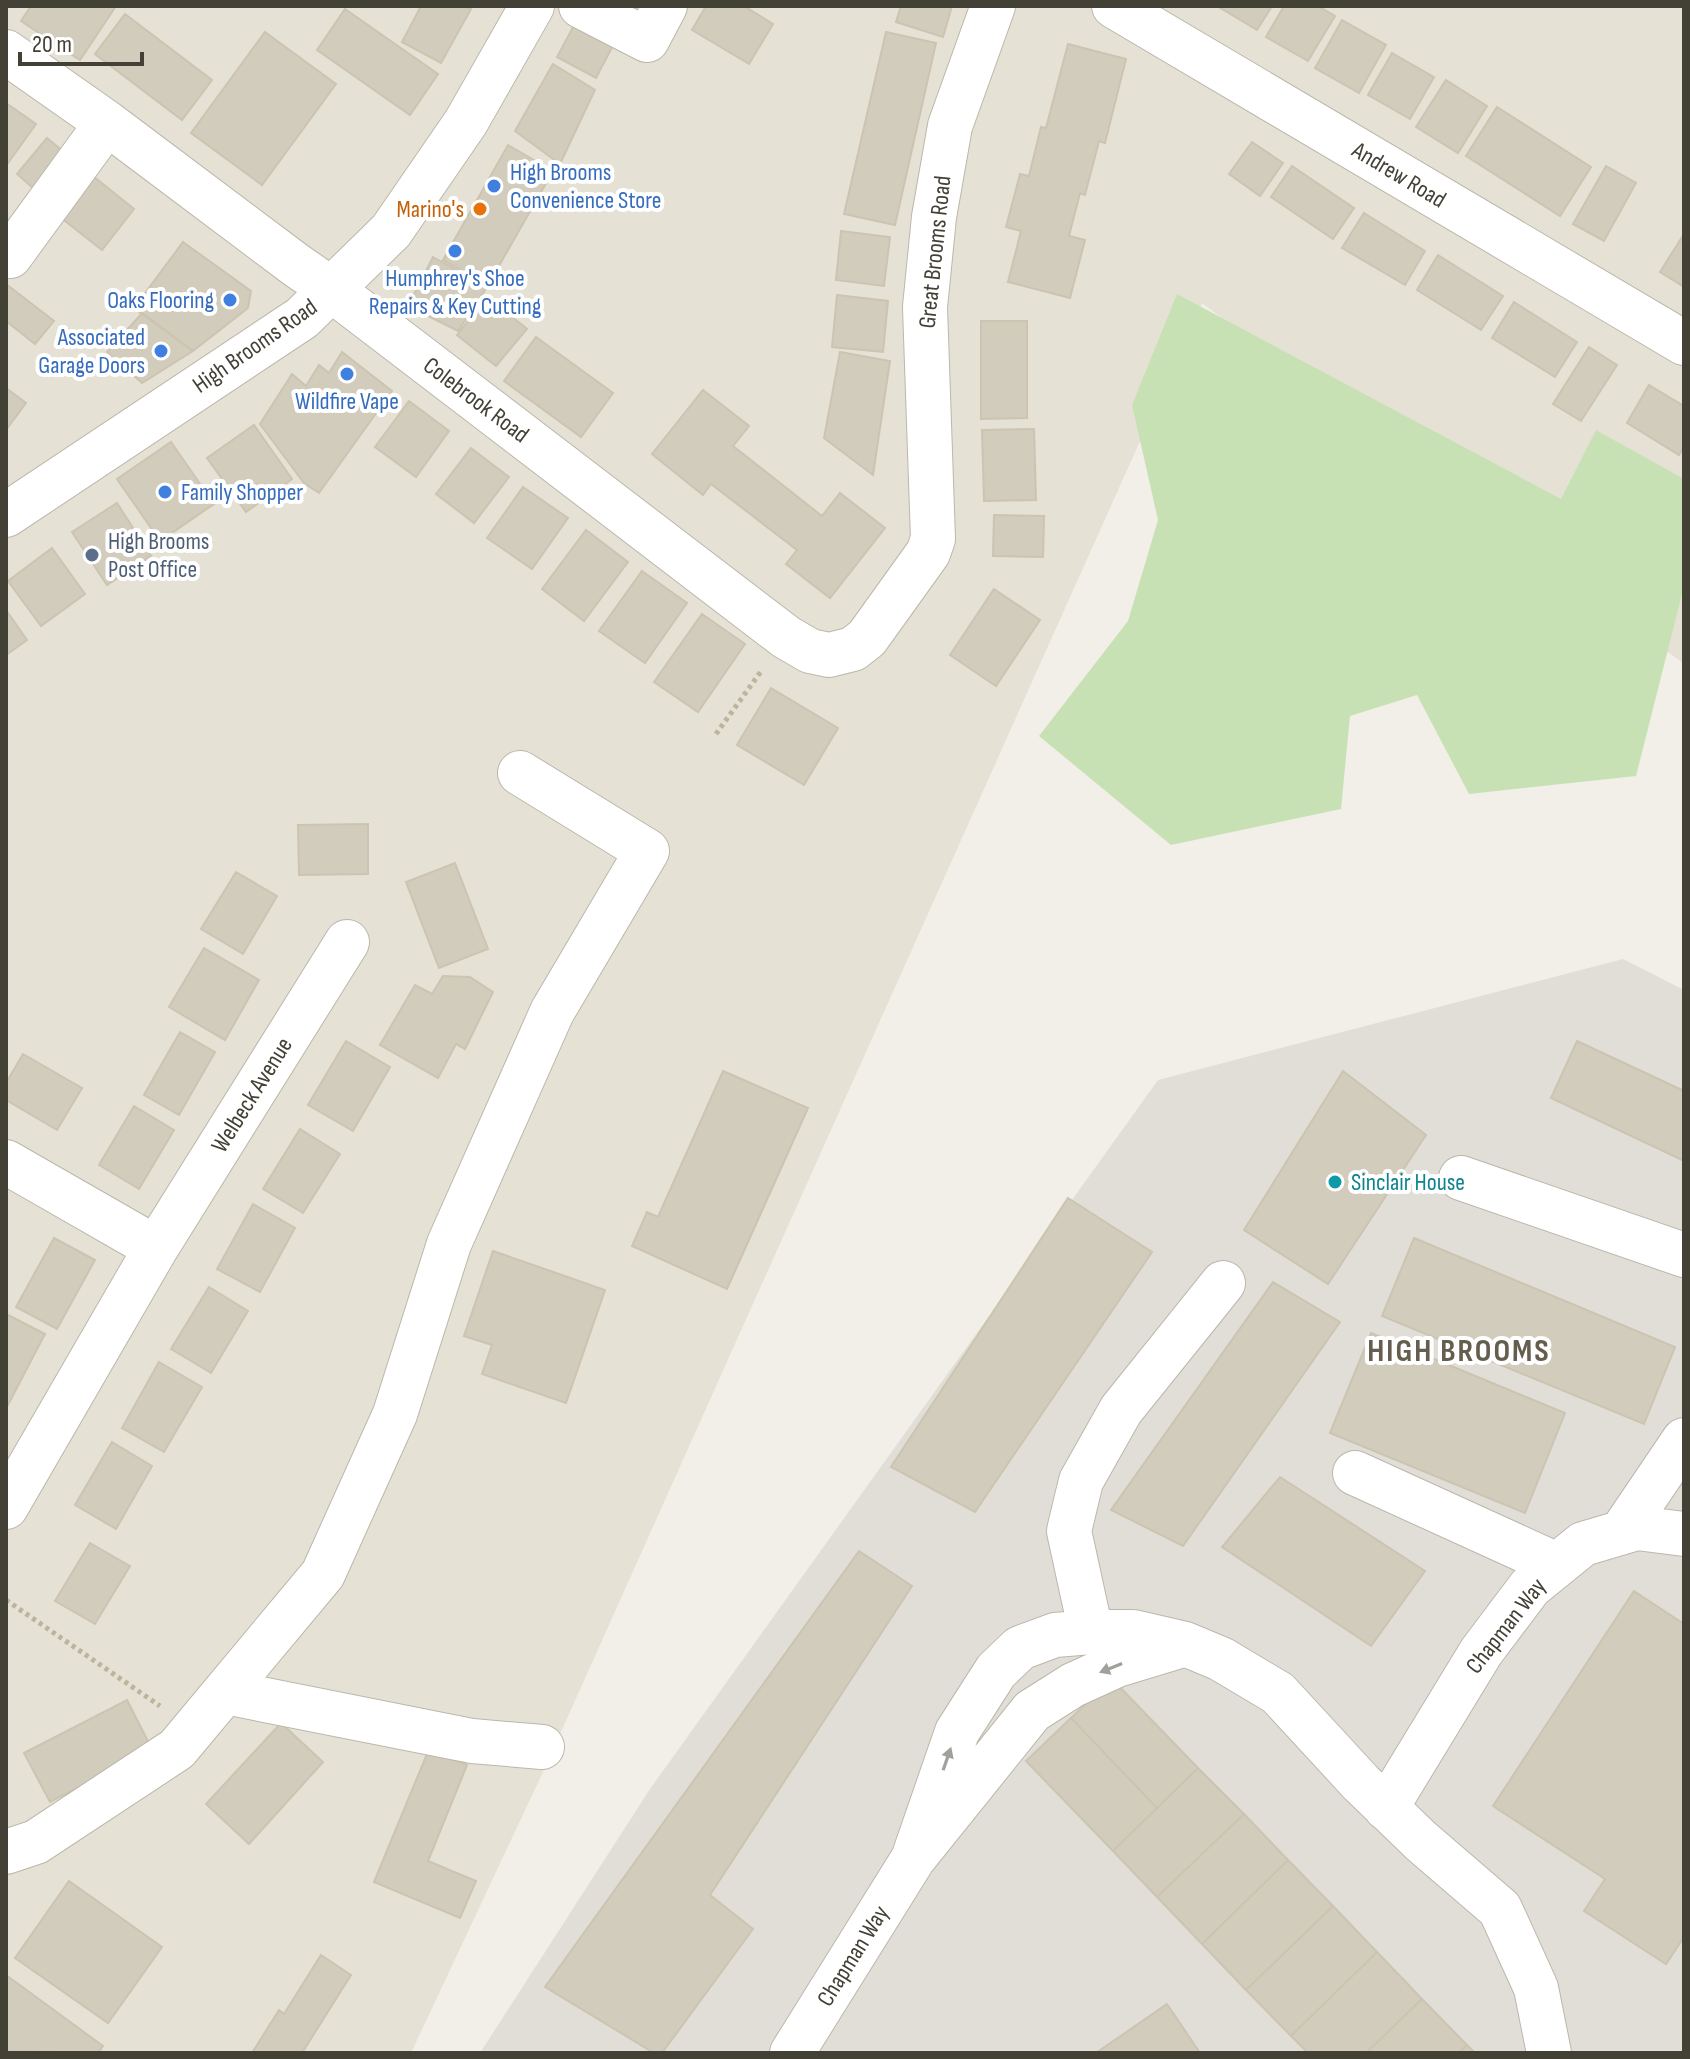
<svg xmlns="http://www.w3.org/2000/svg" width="1690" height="2059" viewBox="0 0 1690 2059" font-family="'Sofia Sans Condensed',sans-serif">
<rect width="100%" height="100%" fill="#f1efe7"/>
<path fill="#e5e1d5" d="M6,6H1684V664L1202,303L543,1772L411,2053H6Z"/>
<path fill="#e1ded8" d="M1623,959L1684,990V2053H480L650,1789L1158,1080Z"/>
<path fill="#c8e1b4" d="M1177,294L1561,499L1596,430L1684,479V586L1636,776L1469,794L1417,695L1350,716L1341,809L1171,845L1039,736L1128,621L1158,520L1132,405Z"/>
<path fill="#d2ccbd" stroke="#ccc4b1" stroke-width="2" d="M31,6H116L80,60L21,21Z
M421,6H464L471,9L441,63L402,42Z
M706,6H744L773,24L749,64L692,30Z
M901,6H952L943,37L896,22Z
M1217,6H1272L1257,30Z
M1284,6H1318L1335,16L1308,61L1266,37Z
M345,9L438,74L410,115L317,50Z
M125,14L212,80L182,120L95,54Z
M578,18L616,40L596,78L557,57Z
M1342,20L1386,45L1359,93L1315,68Z
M265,32L336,84L262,185L191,133Z
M886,32L936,43L895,225L844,214Z
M1068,44L1126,59L1105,143L1099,141L1085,195L1080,193L1069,236L1085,240L1070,298L1008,282L1021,231L1006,227L1020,174L1029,176L1041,127L1046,128Z
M1392,53L1434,77L1410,119L1368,95Z
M553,64L595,90L560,164L515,131Z
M1446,80L1487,106L1458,153L1416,127Z
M6,103L36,124L6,166Z
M1497,107L1591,167L1560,216L1466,156Z
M47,138L71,158L41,195L17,174Z
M1252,142L1283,163L1260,196L1229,174Z
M508,145L553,171L488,285L443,260Z
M1292,166L1354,208L1333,239L1271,197Z
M1606,166L1636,183L1604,241L1573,224Z
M88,172L134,209L102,250L55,213Z
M1364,213L1425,251L1405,285L1342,248Z
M841,231L890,237L884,286L836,280Z
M1684,234V287L1660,272Z
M183,242L251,291L248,308L193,351L134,308Z
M1438,255L1503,296L1481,330L1417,290Z
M433,257L487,287L458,331L408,306Z
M6,284L54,321L35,344L6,321Z
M837,295L888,301L883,352L832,347Z
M487,297L527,329L496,366L457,335Z
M1514,302L1577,342L1555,377L1492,338Z
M142,313L193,351L142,383L107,352Z
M981,321H1027V418L981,419Z
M536,337L613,393L581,437L504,381Z
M1589,347L1617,365L1581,421L1553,404Z
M342,352L392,391L319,493L304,483L260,424L292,374L306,386L319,365L329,373Z
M840,352L890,361L873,475L824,438Z
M1649,385L1684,406V446L1679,455L1627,423Z
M6,388L26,403L6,430Z
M703,390L749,426L733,446L822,516L840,493L885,528L830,598L786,564L797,550L711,484L703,495L652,454Z
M409,401L449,431L416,477L375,447Z
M254,425L292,479L246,512L207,458Z
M1034,429L1036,500L984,501L982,430Z
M171,442L214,504L160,541L117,479Z
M471,448L509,477L474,523L436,494Z
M523,487L568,518L532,569L487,538Z
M117,503L151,556L107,585L72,532Z
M994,515L1044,516L1043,557L993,556Z
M586,530L628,562L584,621L542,589Z
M52,548L85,594L41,626L8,581Z
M642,571L687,603L645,663L599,631Z
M994,589L1040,620L996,686L950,655Z
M6,610L27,640L6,655Z
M702,614L745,644L698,712L654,682Z
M771,688L838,728L804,785L737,745Z
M368,824V874L299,875L298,825Z
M455,863L488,949L439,968L406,882Z
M236,872L277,896L243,954L201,929Z
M204,948L259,980L225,1040L169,1007Z
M443,976L470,977L493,992L465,1049L456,1044L438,1078L380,1045L415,985L432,994Z
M180,1032L215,1052L179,1115L144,1095Z
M346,1041L390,1067L353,1131L308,1105Z
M1577,1041L1684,1091V1161L1551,1098Z
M23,1054L82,1088L57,1130L6,1100V1083Z
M723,1071L808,1108L727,1289L632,1246L647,1212L658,1217Z
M1343,1071L1426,1135L1328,1284L1244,1230Z
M134,1106L174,1130L139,1189L99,1165Z
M300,1129L340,1154L303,1213L263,1189Z
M1068,1198L1152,1252L975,1512L891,1467Z
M253,1204L295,1228L260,1292L217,1269Z
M54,1238L95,1260L57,1329L16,1307Z
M1414,1238L1675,1347L1644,1424L1382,1316Z
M493,1251L605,1290L566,1403L482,1374L492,1345L464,1336Z
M1273,1282L1340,1322L1183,1546L1111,1510Z
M209,1287L248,1311L211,1373L171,1349Z
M8,1315L45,1334L8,1405L6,1404V1319Z
M1371,1333L1565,1413L1525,1513L1330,1433Z
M159,1362L202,1387L164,1452L122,1428Z
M112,1442L152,1466L116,1529L75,1505Z
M1280,1477L1425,1571L1371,1646L1222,1547Z
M90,1543L130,1566L95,1624L55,1601Z
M859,1551L912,1586L710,1895L753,1929L662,2053H654L545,1987Z
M1634,1591L1684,1624V1937L1666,1964L1584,1911L1605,1879L1493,1806Z
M1112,1679L1198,1768L1157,1808L1071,1718Z
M127,1700L152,1749L50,1802L24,1753Z
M1071,1718L1157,1808L1113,1851L1026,1761Z
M281,1723L323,1762L249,1844L206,1804Z
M429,1749L467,1765L428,1861L476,1881L460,1918L374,1882Z
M1198,1768L1244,1814L1157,1897L1113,1851Z
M1244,1814L1288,1860L1202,1944L1157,1897Z
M1288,1860L1333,1906L1246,1990L1202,1944Z
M69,1881L162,1947L108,2023L15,1958Z
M1333,1906L1377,1952L1291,2036L1246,1990Z
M1377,1952L1422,1999L1366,2053H1308L1291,2036Z
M321,1955L351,1975L302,2053H252L279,2010L284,2014Z
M6,1975L103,2046L98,2053L6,2051Z
M1422,1999L1467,2045L1459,2053H1366Z
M1167,2004L1200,2053H1096Z
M1467,2045L1475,2053H1459Z"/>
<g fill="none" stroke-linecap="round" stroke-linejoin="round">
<g stroke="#bcb7aa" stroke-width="46">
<path id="minor" d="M581,6L647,40L665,6
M1114,6L1684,343
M6,52L107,123L296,265L332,290L786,637L810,651L829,655L853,649L867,638L928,553L933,539L925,307L934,217L950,126L993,6
M10,256L107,123
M6,515L302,318L391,231L466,122L532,6
M6,1162L156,1248
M1461,1178L1684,1255
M1355,1473L1557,1565
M6,1507L156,1248L347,942
M1621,1533L1684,1440
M1091,1632L1069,1531L1081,1481L1121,1410L1223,1283
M225,1692L472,1741L542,1747
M1386,1808L1481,1652L1530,1587L1583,1544L1637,1528L1684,1534
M6,1852L36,1842L177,1749L323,1574L395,1414L449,1244L552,1012L647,851L520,773
M913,1859L957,1732L996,1671L1020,1648L1055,1635L1091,1632H1133L1185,1644L1221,1659L1278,1693L1361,1783L1421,1841L1500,1909L1536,1988L1549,2053
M792,2053L913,1859L1032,1711L1073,1685L1117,1665L1183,1645"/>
</g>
<path stroke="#bcb49d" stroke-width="5" stroke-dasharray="4 4" stroke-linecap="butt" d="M716,734L762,670
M6,1600L160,1706"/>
<use href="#minor" stroke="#fff" stroke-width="44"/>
</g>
<defs><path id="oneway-solid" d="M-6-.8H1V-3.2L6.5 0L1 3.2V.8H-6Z" transform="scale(2)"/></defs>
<g fill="#a1a09a">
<use href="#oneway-solid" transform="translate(1111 1668) rotate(158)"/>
<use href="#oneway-solid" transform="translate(947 1759) rotate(-71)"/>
</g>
<g fill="#3f7fe0" stroke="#fff" stroke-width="3">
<circle cx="494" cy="186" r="8"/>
<circle cx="455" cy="251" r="8"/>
<circle cx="230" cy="300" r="8"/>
<circle cx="161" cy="351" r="8"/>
<circle cx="347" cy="374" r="8"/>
<circle cx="165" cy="492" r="8"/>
</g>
<circle fill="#e8710a" stroke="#fff" stroke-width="3" cx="480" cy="209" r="8"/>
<circle fill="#5c6f8a" stroke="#fff" stroke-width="3" cx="92" cy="555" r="8"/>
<circle fill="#0f9aa8" stroke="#fff" stroke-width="3" cx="1335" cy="1182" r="8"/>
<g text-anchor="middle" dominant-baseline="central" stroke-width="8" stroke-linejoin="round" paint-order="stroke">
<g font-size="24" fill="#366cbe" stroke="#fff" text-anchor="start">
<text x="510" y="172">High Brooms<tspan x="510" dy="28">Convenience Store</tspan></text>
<text x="455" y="278" text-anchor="middle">Humphrey's Shoe<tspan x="455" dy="28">Repairs &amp; Key Cutting</tspan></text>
<text x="214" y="300" text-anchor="end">Oaks Flooring</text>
<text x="145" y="337" text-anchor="end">Associated<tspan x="145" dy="28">Garage Doors</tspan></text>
<text x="347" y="401" text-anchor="middle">Wildfire Vape</text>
<text x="181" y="492">Family Shopper</text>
</g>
<g font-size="24" fill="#434036" stroke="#fff">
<text transform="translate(1399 175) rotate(31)">Andrew Road</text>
<text transform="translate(935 252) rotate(-84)">Great Brooms Road</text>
<text transform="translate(255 346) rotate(-35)">High Brooms Road</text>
<text transform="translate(476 400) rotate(37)">Colebrook Road</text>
<text transform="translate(252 1095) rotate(-58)">Welbeck Avenue</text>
<text transform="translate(1506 1626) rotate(-52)">Chapman Way</text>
<text transform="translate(853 1956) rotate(-58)">Chapman Way</text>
</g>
<g font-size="24" fill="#c56008" stroke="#fff" text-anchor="end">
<text x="464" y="209">Marino's</text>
</g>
<g font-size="24" fill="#4e5e75" stroke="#fff" text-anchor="start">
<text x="108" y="541">High Brooms<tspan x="108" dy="28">Post Office</tspan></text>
</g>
<g font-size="24" fill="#0d838f" stroke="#fff" text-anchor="start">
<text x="1351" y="1182">Sinclair House</text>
</g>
<g font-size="32" font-weight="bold" letter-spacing="2" fill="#655e4f" stroke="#fff">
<text x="1459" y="1351">HIGH BROOMS</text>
</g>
</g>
<rect width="1690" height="2059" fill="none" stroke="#434036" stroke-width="16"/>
<path d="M20 52v12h122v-12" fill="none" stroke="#434036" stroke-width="4"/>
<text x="32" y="52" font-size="24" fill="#434036" stroke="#ffffff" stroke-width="6" paint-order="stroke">20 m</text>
</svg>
